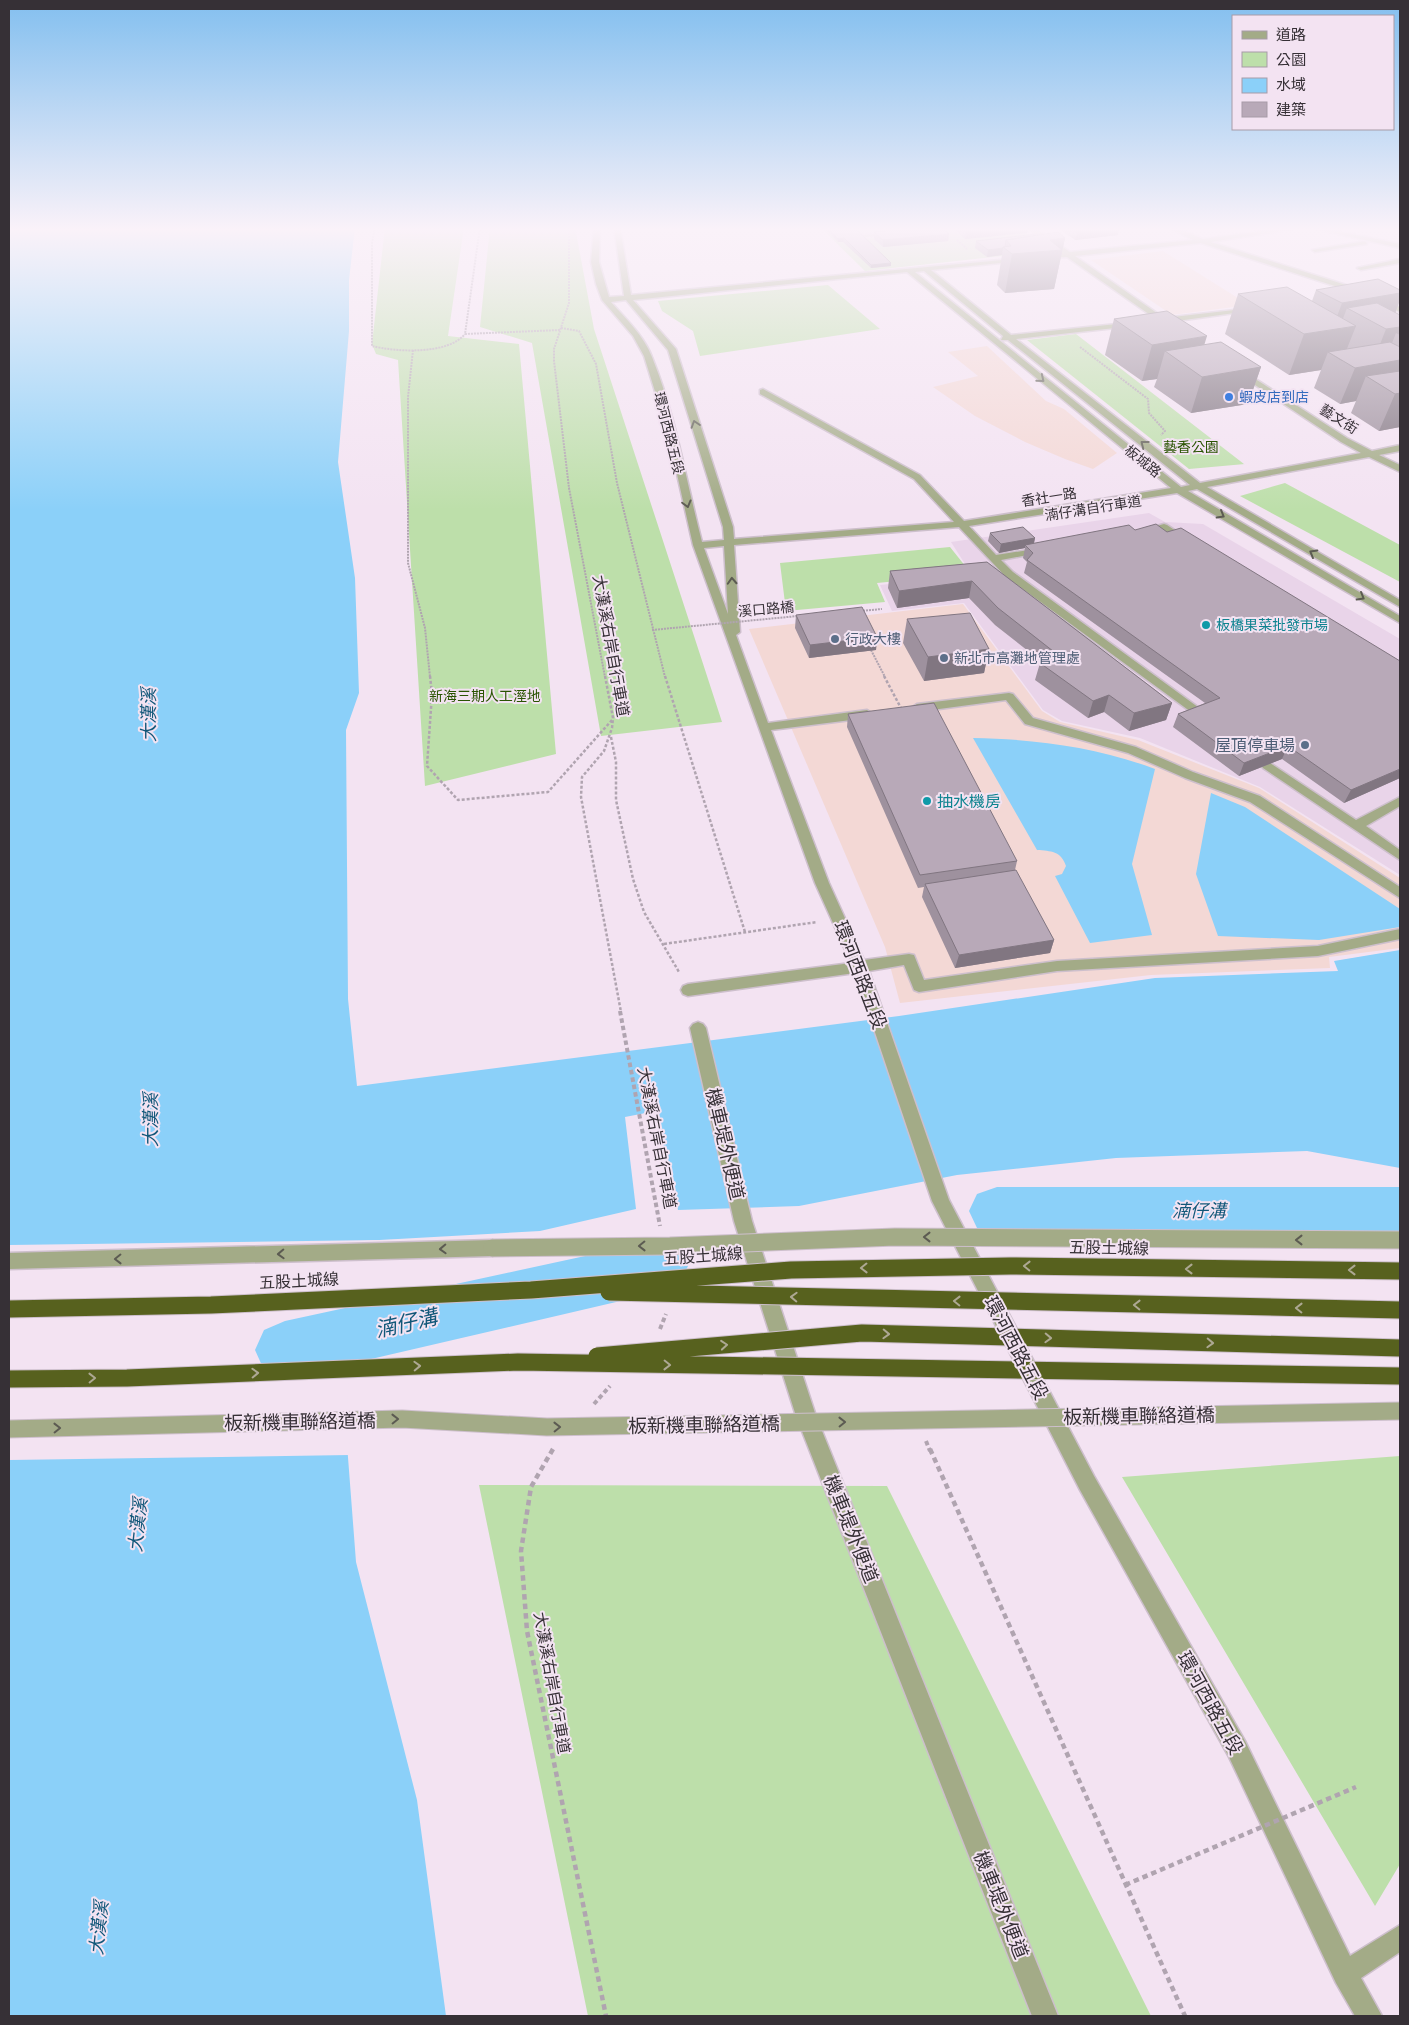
<svg xmlns="http://www.w3.org/2000/svg" width="1409" height="2025" viewBox="0 0 1409 2025" font-family="Helvetica,'Noto Sans TC',sans-serif">
<rect width="100%" height="100%" fill="#f3e3f2"/>
<path fill="#e9d4e9" d="M1149,513L1165,522L1203,524L1400,639V875L1260,787L1140,738L1062,721L1043,710L964,603L892,611L880,585L972,575L951,542Z"/>
<path fill="#f3d8d5" d="M1163,251L1249,305L1172,315L1091,260Z
M987,346L1046,401L1064,409L1117,453L1093,469L1065,459L1025,442L975,416L933,387L978,376L948,352Z
M963,604L1042,711L1060,722L1138,740L1259,788L1400,878V948L1329,957L1330,968L1151,975L900,1003L885,947L749,629Z"/>
<path fill="#bddfaa" d="M385,227H464L448,336L519,344L556,754L425,786L398,360L376,354L372,344Z
M490,227H575L594,329L722,722L601,736L532,343L480,327Z
M820,227H1019L1049,251L865,271Z
M828,285L880,329L700,356L693,331L662,311L658,301Z
M1076,334L1244,464H1245L1189,469L1027,340Z
M1285,483L1400,545V582L1240,496Z
M950,547L966,567L939,577L877,583L885,602L786,611L780,563Z
M1400,1456V1864L1375,1906L1122,1477Z
M479,1485L887,1486L1151,2016H588Z"/>
<path fill="#8bd0f9" d="M9,227H355L349,280V331L338,462L355,578L359,693L346,730L348,999L357,1086L899,1016L1155,978L1338,971L1334,961L1400,950V1168L1307,1151L1116,1158L957,1175L799,1206L678,1210L656,1111L625,1117L636,1209L540,1231L362,1241L357,1251L344,1405L356,1562L417,1800L446,2016H9Z
M973,738C1036,739 1096,747 1155,769L1132,864L1152,935L1090,943L1055,876L1062,874L1066,866C1061,851 1051,851 1037,850Z
M1211,793L1245,807L1400,909V927L1319,940L1218,936L1196,874Z"/>
<path fill="#f3e3f2" d="M450,1239L364,1243L360,1252L347,1405L350,1455L9,1460V1245Z"/>
<g fill="none" stroke-linecap="round" stroke-linejoin="round">
<path fill="#8bd0f9" fill-rule="evenodd" d="M997,1187H1400V1235H997L977,1228L969,1211L977,1194Z
M659,1240L679,1248L688,1266L679,1284L659,1292L285,1379L264,1370L255,1350L264,1330L285,1321Z"/>
<g stroke="#cdbfcc" stroke-width="3">
<path id="minor" d="M594,227H600L599,262L609,297L624,296L614,227H620L631,295L1022,258L1020,261L931,270L1011,335L1136,322V326H1133L1016,339L1200,483L1361,453L1341,442L1237,373L1236,371L1240,369L1347,438L1372,451L1400,445V451L1379,455L1400,465V472L1369,457L1207,487L1400,600V607L1197,489L1188,491L1400,616V623L1177,493L969,526L996,555L1048,547V551L1001,560L1013,572L1206,713V719L1202,720L1005,576L959,527L734,545L740,632L736,635L768,723L867,710L873,714L867,718L771,730L829,883L864,960L909,954L914,955L924,980L1057,961L1318,946L1400,929V939L1318,956L1057,971L919,992L914,990L904,965L869,971L949,1200L1094,1476L1245,1741L1350,1956L1400,1925V1952L1361,1978L1382,2016H1355L1336,1983L1229,1757L1080,1490L932,1201L855,973L688,996L683,994L681,990L683,986L688,984L851,963L815,883L693,545L667,430L644,356L633,336L602,300L596,284L591,262ZM924,271L1003,336L1001,340H1008L1190,485L1181,487L915,272ZM907,272L1171,488L964,521L920,475L763,389L760,390V394L914,479L954,522L734,539L733,527L676,349L633,300ZM626,300L668,350L723,527L724,540L702,542C686,481 676,416 652,357C644,336 626,319 611,302ZM724,546L728,614L704,548Z
M934,227H957L921,232L918,230Z
M1026,227H1033L1070,252L1193,240L1167,227H1175L1203,239L1290,227H1306L1211,242L1346,285L1400,307V312L1341,288L1201,243L1075,256L1164,318L1252,308L1256,310L1170,322L1172,324L1168,326L1155,323L1156,319L1067,257L1041,258V256L1062,253Z
M1307,227H1319L1400,244V248Z
M896,232L894,235L865,237L862,235Z
M1365,241L1367,244L1315,252L1312,250Z
M1400,259V263L1361,270L1357,268Z
M1164,524L1167,525L1191,541L1182,543L1162,530L1143,534L1138,531Z
M1009,693L1013,694L1033,718L1136,747L1193,772L1260,796L1400,887V898L1250,802L1185,778L1128,753L1025,724L1006,700L917,712L911,708L917,704Z
M1267,761L1356,820L1400,797V806L1366,826L1400,850V860L1263,768L1261,765Z
M698,1022L703,1024L706,1028L752,1221L816,1416L1058,2016H1032L796,1416L734,1221L690,1028L693,1024Z
M492,1240L498,1242L501,1248L498,1254L492,1256L9,1269V1253Z"/>
</g>
<path stroke="#b0a4b0" stroke-width="2" stroke-dasharray="2 1" stroke-linecap="butt" d="M375,227L372,243V346C396,352 448,355 465,334
M480,227L465,334L560,330
M569,227V303L554,349V361L569,488L605,677
M957,240L967,249
M561,328L579,331L596,364L617,483L665,677
M1080,347L1148,399L1149,413L1165,431L1161,435
M413,350L408,397V563L425,628L430,677
M860,611L882,609"/>
<path stroke="#b0a4b0" stroke-width="2.5" stroke-dasharray="3 2" stroke-linecap="butt" d="M430,676L432,694L427,766L458,800L548,792L612,720
M605,676L613,718L612,728L604,751L582,777L581,797L621,1012
M665,676L745,932
M611,737L616,762V800L633,879L644,912L679,972
M664,944L817,922"/>
<path stroke="#b0a4b0" stroke-width="4" stroke-dasharray="4.5 3" stroke-linecap="butt" d="M620,1011L660,1226
M660,1329L666,1314
M594,1404L610,1386
M926,1441L930,1451"/>
<path stroke="#b0a4b0" stroke-width="4.5" stroke-dasharray="5.5 4" stroke-linecap="butt" d="M553,1449L531,1487L521,1551L527,1631L606,2016
M930,1449L1185,2016"/>
<use href="#minor" fill="#a3ab87" fill-rule="evenodd"/>
<g stroke="#cdbfcc" stroke-width="19" stroke-linecap="butt">
<path id="minor-bridge" d="M492,1248L670,1246L895,1237L1400,1240
M9,1429L402,1419L547,1427L1400,1411"/>
</g>
<g stroke="#cdbfcc" stroke-width="19" stroke-linecap="butt">
<path id="highway-bridge" d="M609,1292L1400,1310
M9,1309L211,1305L531,1290L791,1270L1010,1266L1400,1271
M597,1356L862,1333L1400,1348
M9,1379L127,1378L518,1362L1400,1376"/>
</g>
<path stroke="#b0a4b0" stroke-width="2" stroke-dasharray="2 1" stroke-linecap="butt" d="M652,630L798,616
M871,650L885,677"/>
<path stroke="#b0a4b0" stroke-width="2.5" stroke-dasharray="3 2" stroke-linecap="butt" d="M884,676L902,710"/>
<path stroke="#b0a4b0" stroke-width="4.5" stroke-dasharray="5.5 4" stroke-linecap="butt" d="M1125,1885L1356,1787"/>
<use href="#minor-bridge" stroke="#a3ab87" stroke-width="17"/>
<use href="#highway-bridge" stroke="#57611e" stroke-width="17"/>
</g>
<path fill="#9e919e" d="M825,227H854L891,263V266L871,268L843,242H838L825,229Z
M957,227H1028L1027,233L965,239L956,231Z
M1057,227H1119L1118,235L1075,240Z
M874,232L949,234L948,241L883,247L874,239Z
M1038,235L1065,238L1054,289L1005,293L997,285L1002,255L987,257L975,248L976,241Z
M1316,290H1400V300L1395,313L1400,315V427L1379,431L1351,413L1356,401L1340,404L1314,388L1321,370L1289,375L1225,334L1238,294L1312,301Z
M1114,319L1204,345L1261,367L1248,404L1191,413L1154,387L1157,379L1142,381L1105,355Z
M990,533L1035,538L1034,544L1400,778L1344,803L1282,759L1239,776L1173,727L1178,714L1205,703L1024,573L1027,562L1023,558L1025,548L999,553L988,541Z
M987,562L1172,703L1166,720L1129,731L1104,712L1088,718L1035,680L1040,663L1042,662L995,625L969,598L897,608L888,588L890,571Z
M796,615L877,637L876,650L809,658L795,628Z
M907,619L989,649L984,673L924,681L903,643Z
M848,714L1017,861L1015,870L1054,940L1050,953L955,968L922,897L924,887L918,888L847,727Z"/>
<path fill="#817681" d="M1020,227H1028L1027,233L965,239L966,232Z
M1078,227H1119L1118,235L1075,240Z
M949,234L948,241L883,247V240Z
M844,238L843,242H838V239Z
M1065,238L1054,289L1005,293L1012,254L1050,240Z
M1003,248L1002,255L987,257L988,250Z
M891,263V266L871,268V265Z
M1400,293V300L1390,327L1347,308L1339,329L1356,326L1342,361L1328,352L1321,370L1289,375L1304,334L1332,330L1342,303Z
M1400,327V335L1396,333L1384,363L1372,365L1386,329Z
M1207,336L1196,372L1165,351L1157,379L1142,381L1152,345Z
M1400,360V427L1379,431L1395,394L1366,376L1356,401L1340,404L1355,368Z
M1261,367L1248,404L1191,413L1202,377Z
M1035,538L1033,546L1025,545V548L999,553L1001,544Z
M972,581L969,598L897,608L899,591Z
M877,637L876,650L809,658L810,645Z
M989,649L984,673L924,681L928,657Z
M1109,695L1104,712L1088,718L1093,701Z
M1172,703L1166,720L1129,731L1134,713Z
M1288,746L1282,759L1239,776L1244,763Z
M1400,769V778L1344,803L1351,790Z
M1054,940L1050,953L955,968L959,955Z"/>
<path fill="#b8a9b8" stroke="#817681" d="M826,227H854L891,263L871,265L844,238L838,239Z
M925,227H941L949,234L883,240L874,232Z
M960,227H1020L966,232Z
M1058,232L1065,238L1050,240L1062,250L1012,254L1003,247L1011,246L1006,240Z
M1036,234L1038,235L1006,240L1005,247H1003V248L988,250L976,241Z
M1378,279L1400,290V293L1342,303L1316,290Z
M1287,287L1356,326L1304,334L1238,294Z
M1377,303L1400,315V327L1386,329L1347,308Z
M1167,311L1207,336L1152,345L1114,319Z
M1221,342L1261,367L1202,377L1165,351Z
M1390,342L1400,347V360L1355,368L1328,352Z
M1400,371V393L1395,394L1366,376Z
M1156,524L1167,532L1181,528L1400,661V769L1351,790L1288,746L1244,763L1178,714L1220,698L1027,560L1033,553L1025,545L1129,525L1135,530Z
M1023,527L1035,538L1001,544L990,533Z
M987,562L1172,703L1134,713L1109,695L1093,701L1040,663L1058,655L998,608L972,581L899,591L890,571Z
M862,607L877,637L810,645L796,615Z
M970,613L989,649L928,657L907,619Z
M934,703L1017,861L920,875L848,714Z
M1016,870L1054,940L959,955L925,884Z"/>
<defs><path id="oneway-chevron" d="M-2-3.5L2.5 0L-2 3.5" fill="none" stroke-width="1.6" stroke-linecap="round" stroke-linejoin="round" transform="scale(1.25)"/></defs>
<g stroke="#5c5b52">
<use href="#oneway-chevron" transform="translate(1041 379) rotate(39)"/>
<use href="#oneway-chevron" transform="translate(695 424) rotate(-108)"/>
<use href="#oneway-chevron" transform="translate(1144 444) rotate(-142)"/>
<use href="#oneway-chevron" transform="translate(687 504) rotate(75)"/>
<use href="#oneway-chevron" transform="translate(1221 515) rotate(30)"/>
<use href="#oneway-chevron" transform="translate(1313 553) rotate(-150)"/>
<use href="#oneway-chevron" transform="translate(732 581) rotate(-93)"/>
<use href="#oneway-chevron" transform="translate(1361 597) rotate(30)"/>
<use href="#oneway-chevron" transform="translate(927 1237) rotate(-180)"/>
<use href="#oneway-chevron" transform="translate(1299 1240) rotate(-180)"/>
<use href="#oneway-chevron" transform="translate(642 1246) rotate(179)"/>
<use href="#oneway-chevron" transform="translate(443 1249) rotate(178)"/>
<use href="#oneway-chevron" transform="translate(281 1254) rotate(178)"/>
<use href="#oneway-chevron" transform="translate(118 1259) rotate(179)"/>
<use href="#oneway-chevron" transform="translate(395 1419) rotate(-1)"/>
<use href="#oneway-chevron" transform="translate(842 1422) rotate(-1)"/>
<use href="#oneway-chevron" transform="translate(557 1427) rotate(-1)"/>
<use href="#oneway-chevron" transform="translate(57 1428) rotate(-1)"/>
</g>
<g stroke="#ada893">
<use href="#oneway-chevron" transform="translate(1027 1266) rotate(-179)"/>
<use href="#oneway-chevron" transform="translate(864 1268) rotate(179)"/>
<use href="#oneway-chevron" transform="translate(1189 1269) rotate(-180)"/>
<use href="#oneway-chevron" transform="translate(1352 1270) rotate(-180)"/>
<use href="#oneway-chevron" transform="translate(794 1297) rotate(-178)"/>
<use href="#oneway-chevron" transform="translate(957 1301) rotate(-179)"/>
<use href="#oneway-chevron" transform="translate(1137 1305) rotate(-179)"/>
<use href="#oneway-chevron" transform="translate(1299 1308) rotate(-179)"/>
<use href="#oneway-chevron" transform="translate(886 1334) rotate(2)"/>
<use href="#oneway-chevron" transform="translate(1048 1338) rotate(2)"/>
<use href="#oneway-chevron" transform="translate(1210 1343) rotate(2)"/>
<use href="#oneway-chevron" transform="translate(724 1345) rotate(-5)"/>
<use href="#oneway-chevron" transform="translate(667 1365) rotate(1)"/>
<use href="#oneway-chevron" transform="translate(417 1366) rotate(-2)"/>
<use href="#oneway-chevron" transform="translate(255 1373) rotate(-2)"/>
<use href="#oneway-chevron" transform="translate(92 1378) rotate(-1)"/>
</g>
<linearGradient id="sky" x2="0" y2="1"><stop stop-color="#83bfef"/><stop offset="0.45" stop-color="#faf2f9"/><stop offset="1" stop-color="#faf2f9" stop-opacity="0"/></linearGradient>
<rect width="1409" height="510" fill="url(#sky)"/>
<circle fill="#3f7fe0" stroke="#f3e3f2" stroke-width="2" cx="1229" cy="397" r="5"/>
<g fill="#0f9aa8" stroke="#f3e3f2" stroke-width="2">
<circle cx="1206" cy="625" r="5"/>
<circle cx="927" cy="801" r="5"/>
</g>
<g fill="#5c6f8a" stroke="#f3e3f2" stroke-width="2">
<circle cx="835" cy="639" r="5"/>
<circle cx="944" cy="658" r="5"/>
<circle cx="1305" cy="745" r="5"/>
</g>
<g text-anchor="middle" dominant-baseline="central" stroke-width="4" stroke-linejoin="round" paint-order="stroke">
<g font-size="14" fill="#366cbe" stroke="#f3e3f2" text-anchor="start">
<text x="1239" y="397">蝦皮店到店</text>
</g>
<g font-size="14" fill="#363036" stroke="#f3e3f2">
<text transform="translate(1339 419) rotate(32)">藝文街</text>
<text transform="translate(669 433) rotate(76)">環河西路五段</text>
<text transform="translate(1143 461) rotate(39)">板城路</text>
<text transform="translate(1049 497) rotate(-9)">香社一路</text>
<text transform="translate(1093 508) rotate(-9)">湳仔溝自行車道</text>
<text transform="translate(766 609) rotate(-5)">溪口路橋</text>
</g>
<g font-size="14" fill="#2a5402" stroke="#f3e3f2">
<text x="1191" y="447">藝香公園</text>
<text x="485" y="696">新海三期人工溼地</text>
</g>
<g font-size="14" fill="#0d838f" stroke="#f3e3f2" text-anchor="start">
<text x="1216" y="625">板橋果菜批發市場</text>
</g>
<g font-size="14" fill="#4e5e75" stroke="#f3e3f2" text-anchor="start">
<text x="845" y="639">行政大樓</text>
<text x="954" y="658">新北市高灘地管理處</text>
</g>
<g font-size="16" fill="#363036" stroke="#f3e3f2">
<text transform="translate(611 646) rotate(80)">大漢溪右岸自行車道</text>
<text transform="translate(657 1138) rotate(79)">大漢溪右岸自行車道</text>
<text transform="translate(1109 1248) rotate(1)">五股土城線</text>
<text transform="translate(703 1256) rotate(-4)">五股土城線</text>
<text transform="translate(299 1281) rotate(-3)">五股土城線</text>
<text transform="translate(552 1683) rotate(80)">大漢溪右岸自行車道</text>
</g>
<g font-size="16" fill="#4e5e75" stroke="#f3e3f2" text-anchor="end">
<text x="1295" y="745">屋頂停車場</text>
</g>
<g font-size="16" fill="#0d838f" stroke="#f3e3f2" text-anchor="start">
<text x="937" y="801">抽水機房</text>
</g>
<g font-size="18" font-style="italic" fill="#115779" stroke="#f3e3f2">
<text transform="translate(149 715) rotate(-90)">大漢溪</text>
<text transform="translate(151 1120) rotate(-90)">大漢溪</text>
<text x="1199" y="1211">湳仔溝</text>
<text transform="translate(138 1525) rotate(-84)">大漢溪</text>
<text transform="translate(99 1928) rotate(-84)">大漢溪</text>
</g>
<g font-size="19" fill="#363036" stroke="#f3e3f2">
<text transform="translate(860 975) rotate(69)">環河西路五段</text>
<text transform="translate(725 1144) rotate(77)">機車堤外便道</text>
<text transform="translate(1016 1348) rotate(62)">環河西路五段</text>
<text transform="translate(1139 1416) rotate(-1)">板新機車聯絡道橋</text>
<text transform="translate(300 1422) rotate(-1)">板新機車聯絡道橋</text>
<text transform="translate(704 1425) rotate(-1)">板新機車聯絡道橋</text>
<text transform="translate(851 1529) rotate(68)">機車堤外便道</text>
<text transform="translate(1210 1703) rotate(61)">環河西路五段</text>
<text transform="translate(1001 1905) rotate(68)">機車堤外便道</text>
</g>
<g font-size="21" font-style="italic" fill="#115779" stroke="#f3e3f2">
<text transform="translate(406 1323) rotate(-13)">湳仔溝</text>
</g>
</g>
<rect width="1409" height="2025" fill="none" stroke="#363036" stroke-width="20"/>
<rect x="1232" y="15" width="162" height="115" fill="#f3e3f2" stroke="#a79ba7"/>
<rect x="1242" y="31" width="25" height="8" fill="#a3ab87" stroke="#a79ba7"/>
<text x="1276" y="40" font-size="15" fill="#363036">道路</text>
<rect x="1242" y="52" width="25" height="15" fill="#bddfaa" stroke="#a79ba7"/>
<text x="1276" y="65" font-size="15" fill="#363036">公園</text>
<rect x="1242" y="78" width="25" height="15" fill="#8bd0f9" stroke="#a79ba7"/>
<text x="1276" y="90" font-size="15" fill="#363036">水域</text>
<rect x="1242" y="102" width="25" height="15" fill="#b8a9b8" stroke="#a79ba7"/>
<text x="1276" y="115" font-size="15" fill="#363036">建築</text>
</svg>
